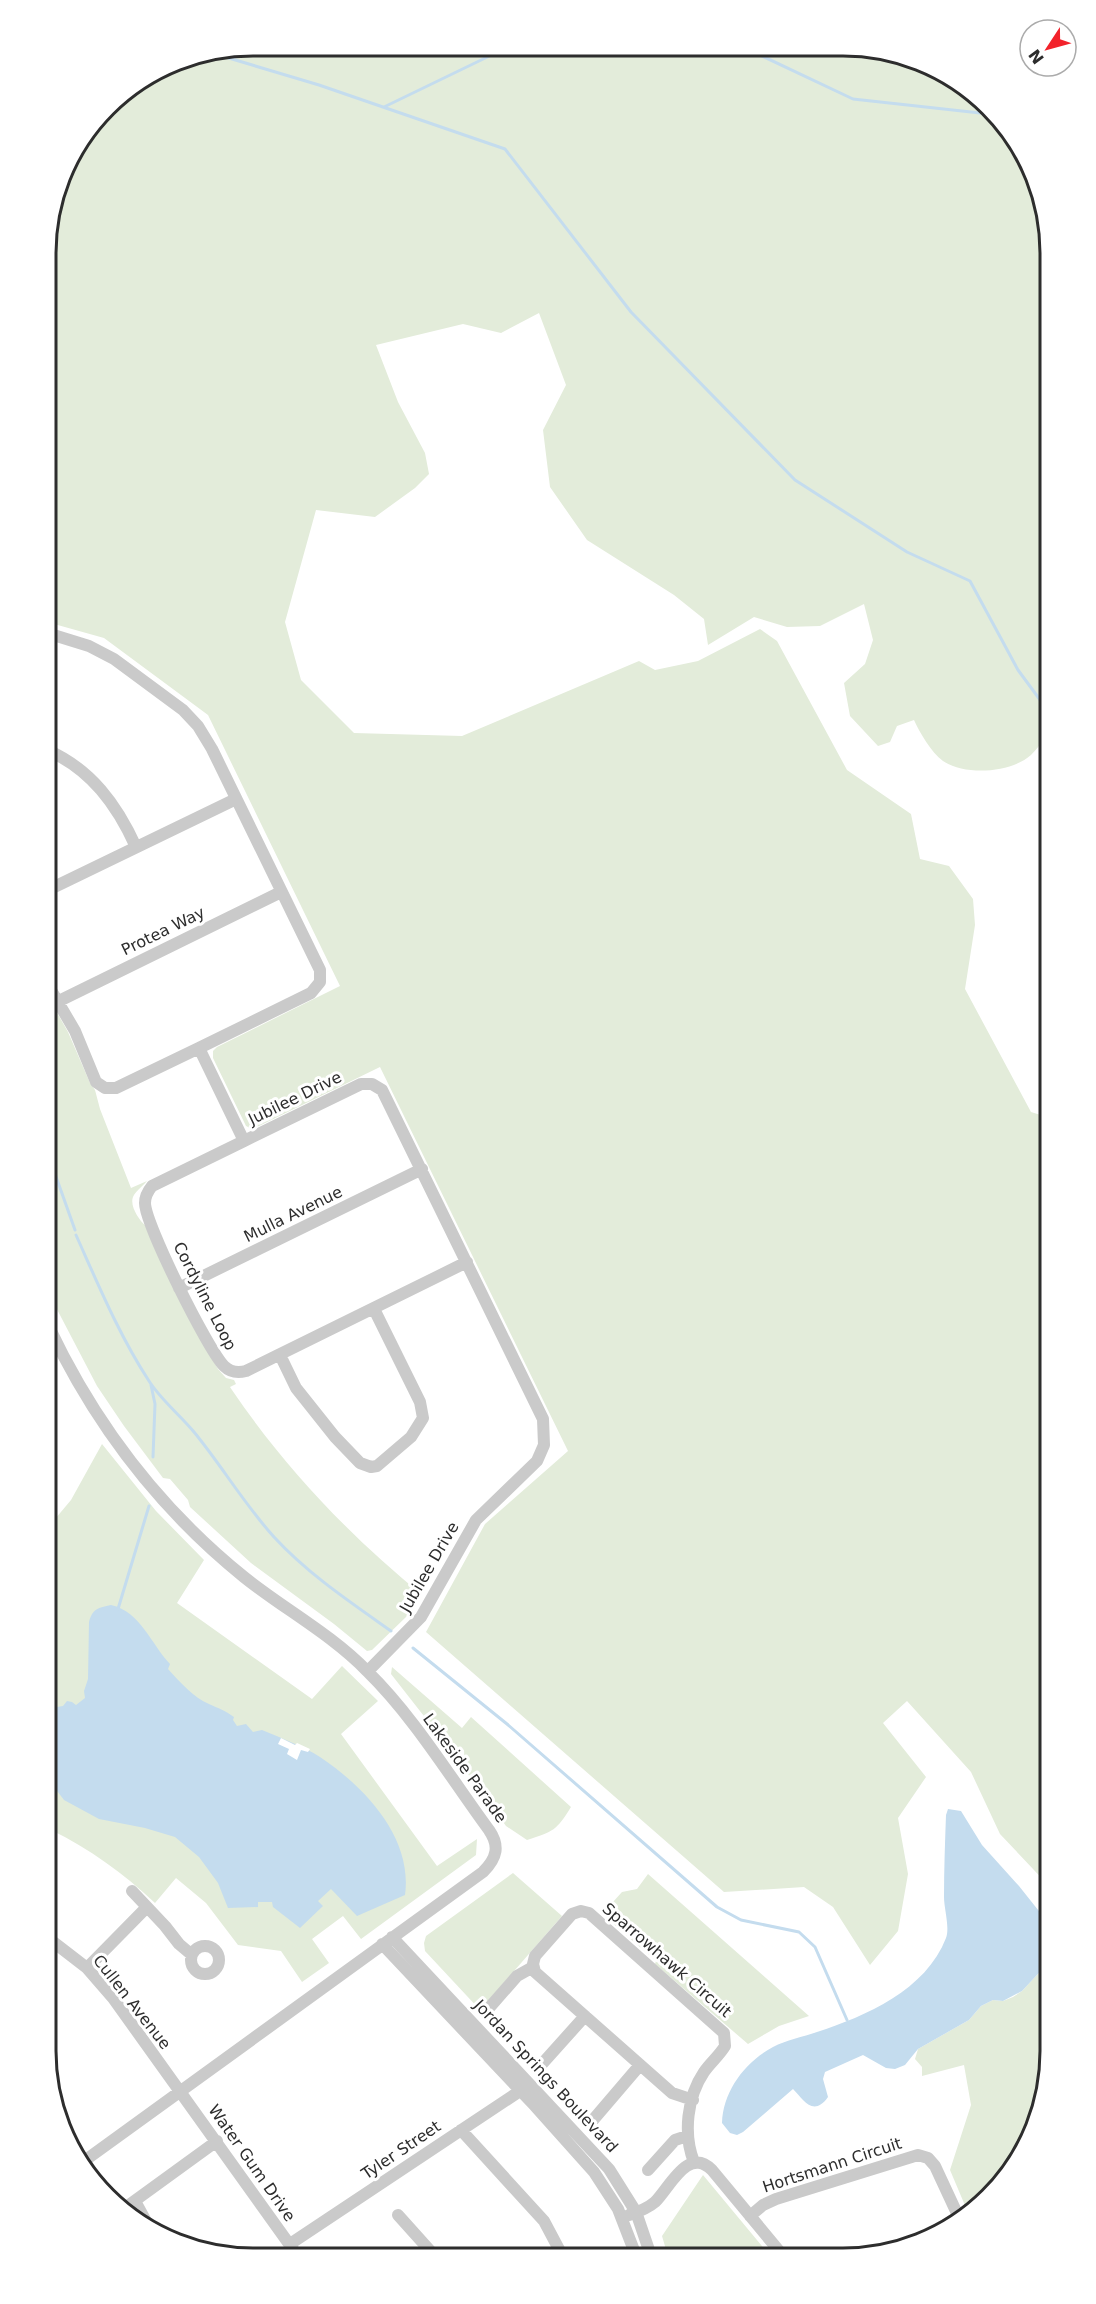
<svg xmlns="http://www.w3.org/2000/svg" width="1096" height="2304" viewBox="0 0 1096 2304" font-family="'DejaVu Sans',sans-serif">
<rect width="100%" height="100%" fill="#fff"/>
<path fill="#e3ecda" d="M253,45L884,49L981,97L1016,138L1044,198L1046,737C1041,743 1036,750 1031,755C1011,773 965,776 943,761C931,752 920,733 914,720L897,726L890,742L878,746L850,716L844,683L865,664L873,640L864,604L820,626L787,627L754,617L708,645L704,619L674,595L587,540L550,487L543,430L566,385L539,313L501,333L463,324L376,345L398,402L425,453L429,474L415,488L375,517L316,510L285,622L301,680L354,733L462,736L639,661L655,670L698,661L760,629L777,641L847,770L911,814L920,859L949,866L973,899L975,925L965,989L1031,1112L1047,1117L1048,1461L1046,1463L1048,1467L1050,1887L1000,1834L971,1772L907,1701L883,1723L926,1777L898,1818L908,1874L898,1931L870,1965L833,1907L804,1887L724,1892L426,1632L485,1524L568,1451L380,1067L257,1127L252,1129L246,1126L213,1058V1051L217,1047L340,986L208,715L104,638L47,622L45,239L67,160L115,97L173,61Z
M48,997L68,1032L90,1083L95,1090L100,1109L131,1188L147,1181C143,1186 137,1190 134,1195C128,1204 139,1220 145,1225L189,1319L218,1369L226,1378L234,1380L236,1384L230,1387L232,1390C285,1468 349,1535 422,1595L406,1617L372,1650L367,1651L334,1624L251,1563L190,1507L188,1500L170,1479L163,1478L124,1426L97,1386L49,1294Z
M102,1444L156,1511L204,1560L177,1603L312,1699L342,1666L378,1701L341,1734L437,1866L477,1839L476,1855L361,1939L343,1916L312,1939L329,1963L302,1982L281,1951L238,1945L206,1903L176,1878L155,1903C123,1873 90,1849 51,1830L50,1525L71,1500Z
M392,1667L462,1728L471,1717L571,1807C556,1831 554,1831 527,1840L506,1826L465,1770L464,1750L445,1743L391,1674Z
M513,1873L562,1916L480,2010L425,1951L424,1943L426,1936Z
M648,1874L809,2016L779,2026L748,2044L655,1964L656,1961L602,1914L622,1892L637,1889Z
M1050,1961L1051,2065L1035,2131L1000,2188L969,2215L950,2170L971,2105L964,2065L922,2076V2067L915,2059L918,2049L969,2020L981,2006L993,2000L1003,2001L1013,1997L1022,1991Z
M703,2175L767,2252L667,2253L662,2236Z"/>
<path fill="#c4dcee" d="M111,1605C141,1612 151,1644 170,1664L168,1669C179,1681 194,1698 209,1704C218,1708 226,1711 234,1717L233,1720L237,1726L246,1724L253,1732L262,1730C281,1738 303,1746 320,1757C365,1787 413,1838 405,1895L357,1916L331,1889L318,1901L323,1906L300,1928L273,1907L272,1902H258V1907L228,1908L218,1883L199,1857L175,1837L145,1828L99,1819L64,1800L51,1783V1708L63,1706L67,1701L72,1702L76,1705L85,1698L84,1691L88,1679L89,1622C93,1608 98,1608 111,1605Z
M948,1809L961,1811L982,1845L1019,1886L1050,1925V1961L1022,1991L1003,2001L993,2000L981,2006L969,2020L918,2049L905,2065L895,2069L886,2068L863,2055L825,2072L823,2079L828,2097C813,2118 803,2099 793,2089L743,2132L737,2135L730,2133L722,2123C723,2091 745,2062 773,2047C786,2040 803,2037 817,2032C866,2016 926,1990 946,1938C950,1927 944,1909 944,1897C944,1870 945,1842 946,1815Z"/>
<path fill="#fff" d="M281,1738L295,1745L297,1743L310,1749L308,1752L301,1750L297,1760L287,1754L289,1749L278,1744Z"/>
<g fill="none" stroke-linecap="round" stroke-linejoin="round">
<path stroke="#c4dcee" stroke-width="3" d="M745,48L853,99L980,113L993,111
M212,53L319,85L505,149L631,312L795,480L907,552L970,581L1018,670L1046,708
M384,107L508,47
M49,1157L75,1230
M76,1235C98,1284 119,1335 149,1381C161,1400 180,1415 194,1432C222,1466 244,1504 274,1537C308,1574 350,1602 391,1631
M151,1385L155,1404L153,1457
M118,1609L149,1506
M413,1648L507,1724L717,1907L741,1920L799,1932L815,1947L847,2020"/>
<path stroke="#cacaca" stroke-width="12" d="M47,633L89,646L114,659L183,710L198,726L212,749L320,970V982L311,993L199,1048L244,1141L361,1084H372L382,1090L543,1419L544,1445L537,1461L476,1520L421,1617L368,1671
M47,750C91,769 117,805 136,847
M48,890L236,799
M48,985L75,1031L96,1082L105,1088H116L199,1048
M59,1001L281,892
M244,1141L152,1186C148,1191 145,1196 145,1203C145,1224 208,1350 224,1366C230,1372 238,1373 246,1371L467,1262
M179,1288L422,1169
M49,1327C95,1424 161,1510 244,1577C284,1609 331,1634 367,1671C414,1717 450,1777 489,1830C500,1846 497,1858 483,1872L80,2164
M280,1355L296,1388L335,1437L360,1463L371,1467L377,1466L411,1437L423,1418L420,1402L374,1309
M132,1891L165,1926L179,1944L192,1955
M392,1937L609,2169L636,2212L650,2253
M52,1941L87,1968L113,1998L297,2255
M382,1944L535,2106L594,2172L618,2209L635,2253
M191 1960a14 14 0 1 1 28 0a14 14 0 1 1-28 0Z
M87,1968L147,1907
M489,2008L517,1976L533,1967
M542,2064L585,2016
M693,2100L672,2093L535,1972L533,1964L535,1956L572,1914L581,1911L589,1913L724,2033L725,2046C719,2056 710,2063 704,2072C687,2097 683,2134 694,2162
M593,2120L640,2065
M461,2130L544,2221L561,2253
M648,2170L675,2140L687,2136
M135,2201L147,2223
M122,2210L217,2141
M398,2215L433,2254
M629,2215C638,2212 648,2208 655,2202C670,2187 688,2146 712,2170L780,2252
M750,2216L763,2205L776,2199L918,2155L928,2158L935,2166L961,2222
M290,2244L526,2087"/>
</g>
<g text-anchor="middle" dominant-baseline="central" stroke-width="6" stroke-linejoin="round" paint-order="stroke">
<g font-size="16" fill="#2d2d2d" stroke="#fff">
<text transform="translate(163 931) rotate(-26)">Protea Way</text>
<text transform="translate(295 1098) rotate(-26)">Jubilee Drive</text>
<text transform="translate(293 1214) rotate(-26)">Mulla Avenue</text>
<text transform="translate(205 1296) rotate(63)">Cordyline Loop</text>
<text transform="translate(429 1567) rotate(-60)">Jubilee Drive</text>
<text transform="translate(465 1768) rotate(54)">Lakeside Parade</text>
<text transform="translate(667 1960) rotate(41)">Sparrowhawk Circuit</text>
<text transform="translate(132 2002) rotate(52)">Cullen Avenue</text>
<text transform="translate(546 2076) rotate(47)">Jordan Springs Boulevard</text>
<text transform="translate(401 2150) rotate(-34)">Tyler Street</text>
<text transform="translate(252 2163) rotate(55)">Water Gum Drive</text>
<text transform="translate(832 2165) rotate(-18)">Hortsmann Circuit</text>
</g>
</g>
<path d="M0 0H1096V2304H0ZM253 56H843A197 197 0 0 1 1040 253V2051A197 197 0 0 1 843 2248H253A197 197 0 0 1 56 2051V253A197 197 0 0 1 253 56Z" fill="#fff" fill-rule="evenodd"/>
<path fill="none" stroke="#2d2d2d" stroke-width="3" d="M253 56H843A197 197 0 0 1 1040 253V2051A197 197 0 0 1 843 2248H253A197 197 0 0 1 56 2051V253A197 197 0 0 1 253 56Z"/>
<g transform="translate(1048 48) rotate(234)"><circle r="28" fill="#ffffff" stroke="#ababab" stroke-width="1.5"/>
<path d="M0-4.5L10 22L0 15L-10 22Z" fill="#f2222b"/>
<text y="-9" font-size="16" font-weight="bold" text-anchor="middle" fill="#2d2d2d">N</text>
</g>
</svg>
